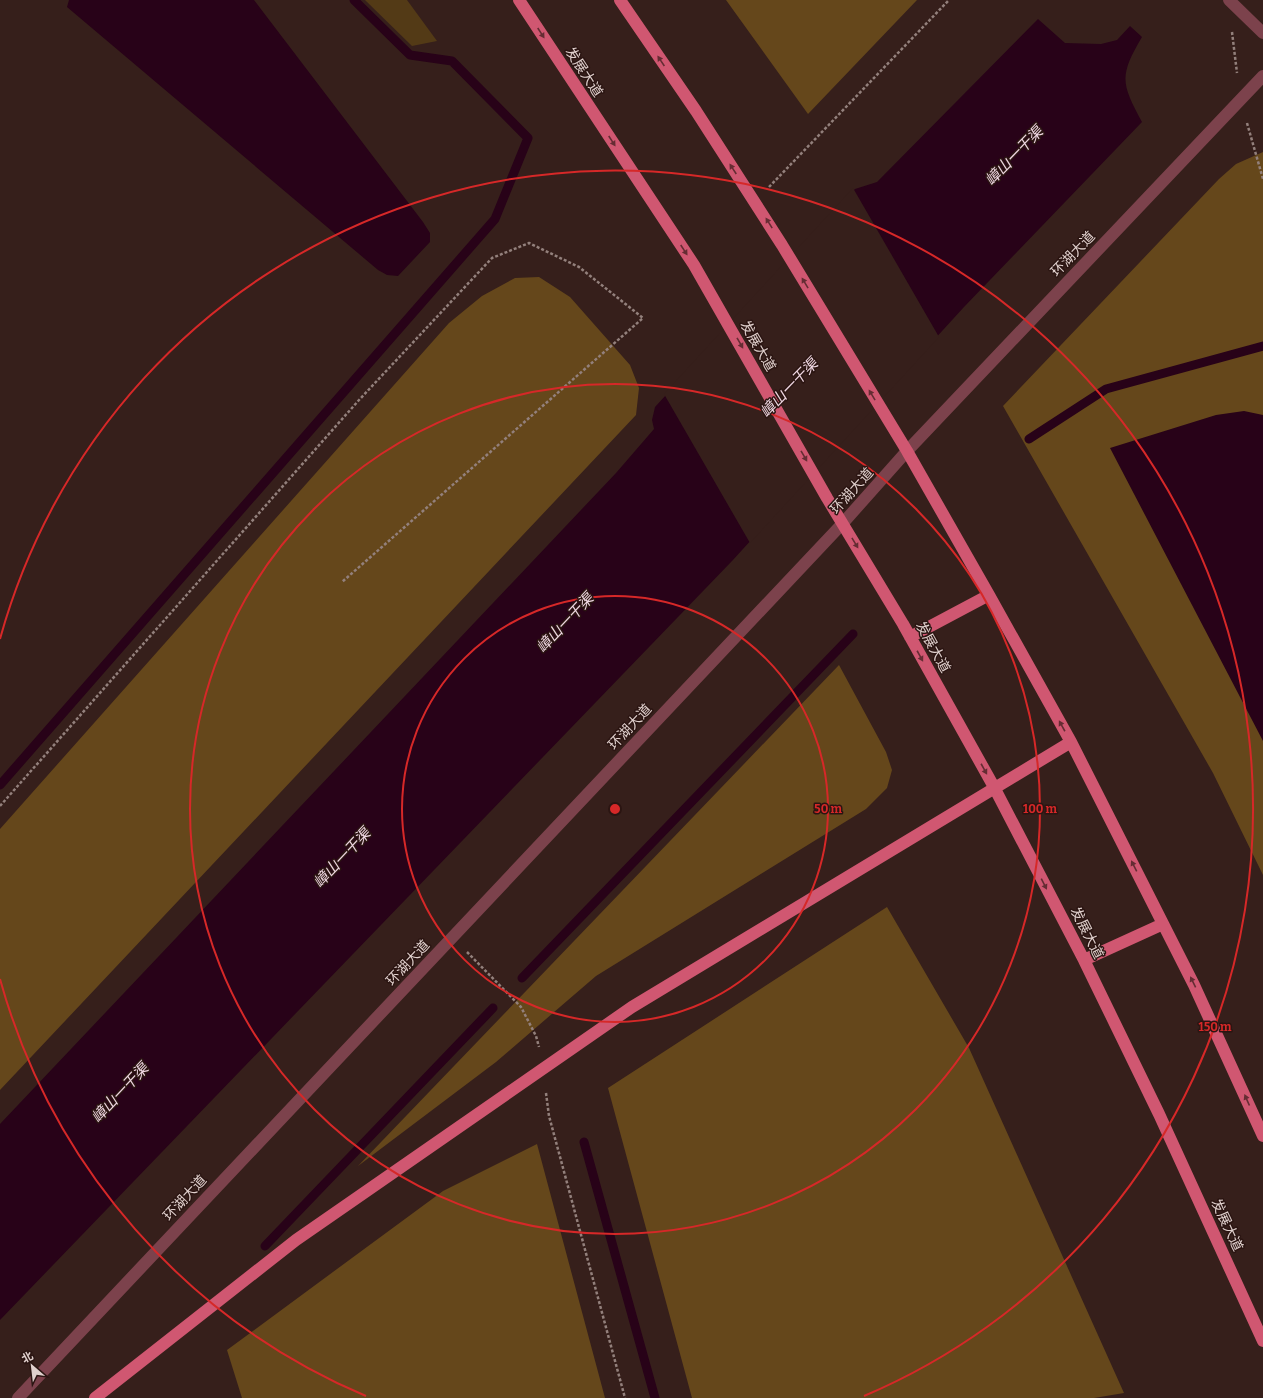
<svg xmlns="http://www.w3.org/2000/svg" width="1263" height="1398" viewBox="0 0 1263 1398" font-family="Bitter,'Noto Sans SC',serif">
<rect width="100%" height="100%" fill="#361f1b"/>
<path fill="#533a16" d="M365,0H407L437,41L412,46Z"/>
<path fill="#65471b" d="M726,0H917L808,114Z
M1263,152V875L1213,773L1003,406L1219,179L1236,164Z
M539,277L570,297L630,365L639,388L636,415L0,1090V829L449,323L482,296L515,278Z
M839,665L886,752L892,770L887,788L866,809L596,976L496,1062L358,1166Z
M887,907L969,1048L1124,1393L1094,1398H692L608,1088Z
M537,1144L605,1398H242L227,1350L443,1191Z"/>
<path fill="#280218" d="M69,0H254L423,222L430,233V242L398,276L387,275L378,270L67,7Z
M1038,19L1065,43L1101,44L1117,40L1130,26L1142,37C1119,76 1121,83 1142,122L964,307L732,561L0,1320V1124L616,473L654,429L652,420L655,407L855,189L877,182Z
M1244,411L1263,415V741L1110,448L1216,415Z"/>
<path fill="#361f1b" d="M853,188L939,337L750,543L664,394Z"/>
<g fill="none" stroke-linecap="round" stroke-linejoin="round">
<path stroke="#280218" stroke-width="9" d="M1029,439L1106,389L1263,346
M0,785L495,219L528,138L452,61L410,55L354,0
M522,978L853,634
M584,1142L655,1398
M265,1246L493,1008"/>
<path stroke="#93807c" stroke-width="2.5" stroke-dasharray="3 2" stroke-linecap="butt" d="M1232,32L1237,73
M1247,123L1263,179
M769,187L949,0
M0,806L359,400L492,258L529,243L579,267L643,318L342,582
M467,952L521,1007L536,1036L539,1047
M546,1093L549,1116L625,1398"/>
<path stroke="#7c424c" stroke-width="12" d="M1229,0L1263,33
M18,1398L843,523L907,451L1263,76"/>
<path stroke="#d05771" stroke-width="12" d="M519,0L694,265L827,498L903,624L994,787L1084,960L1159,1114L1263,1341
M620,0L696,111L782,245L907,451L989,595L1071,742L1194,985L1263,1136
M910,637L989,595
M1084,960L1163,924
M95,1398L296,1240L632,1007L1071,742"/>
</g>
<defs><path id="oneway-solid" d="M-6-.8H1V-3.2L6.5 0L1 3.2V.8H-6Z"/></defs>
<g fill="#652c33">
<use href="#oneway-solid" transform="translate(541 33) rotate(57)"/>
<use href="#oneway-solid" transform="translate(661 61) rotate(-124)"/>
<use href="#oneway-solid" transform="translate(612 141) rotate(57)"/>
<use href="#oneway-solid" transform="translate(733 169) rotate(-123)"/>
<use href="#oneway-solid" transform="translate(769 223) rotate(-122)"/>
<use href="#oneway-solid" transform="translate(684 250) rotate(57)"/>
<use href="#oneway-solid" transform="translate(805 283) rotate(-121)"/>
<use href="#oneway-solid" transform="translate(740 343) rotate(60)"/>
<use href="#oneway-solid" transform="translate(872 395) rotate(-121)"/>
<use href="#oneway-solid" transform="translate(804 456) rotate(60)"/>
<use href="#oneway-solid" transform="translate(855 543) rotate(59)"/>
<use href="#oneway-solid" transform="translate(920 656) rotate(61)"/>
<use href="#oneway-solid" transform="translate(1062 726) rotate(-119)"/>
<use href="#oneway-solid" transform="translate(984 769) rotate(61)"/>
<use href="#oneway-solid" transform="translate(1134 866) rotate(-117)"/>
<use href="#oneway-solid" transform="translate(1044 884) rotate(63)"/>
<use href="#oneway-solid" transform="translate(1193 982) rotate(-116)"/>
<use href="#oneway-solid" transform="translate(1247 1100) rotate(-114)"/>
</g>
<g fill="none" stroke="#d62828" stroke-width="2">
<circle cx="615" cy="809" r="213"/>
<circle cx="615" cy="809" r="425"/>
<path d="M366 1396A638 638 0 0 1 0 979M0 639A638 638 0 1 1 864 1396"/>
</g>
<g text-anchor="middle" dominant-baseline="central" stroke-width="3" stroke-linejoin="round" paint-order="stroke">
<g font-size="14" fill="#e0d0cd" stroke="#2b1512">
<text transform="translate(584 72) rotate(57)">发展大道</text>
<text transform="translate(1073 254) rotate(-46)">环湖大道</text>
<text transform="translate(758 346) rotate(60)">发展大道</text>
<text transform="translate(852 491) rotate(-48)">环湖大道</text>
<text transform="translate(933 647) rotate(61)">发展大道</text>
<text transform="translate(630 727) rotate(-47)">环湖大道</text>
<text transform="translate(1087 933) rotate(63)">发展大道</text>
<text transform="translate(408 963) rotate(-47)">环湖大道</text>
<text transform="translate(185 1198) rotate(-47)">环湖大道</text>
<text transform="translate(1227 1225) rotate(65)">发展大道</text>
</g>
<g font-size="15" font-style="italic" fill="#f0d8e3" stroke="#2b1512">
<text transform="translate(1014 156) rotate(-46)">嶂山一干渠</text>
<text transform="translate(789 388) rotate(-46)">嶂山一干渠</text>
<text transform="translate(565 623) rotate(-47)">嶂山一干渠</text>
<text transform="translate(342 858) rotate(-47)">嶂山一干渠</text>
<text transform="translate(120 1093) rotate(-47)">嶂山一干渠</text>
</g>
</g>
<circle cx="615" cy="809" r="6" fill="#d62828" stroke="#2b1512" stroke-width="2"/>
<g font-size="12" text-anchor="middle" font-weight="bold" fill="#d62828" stroke="#2b1512" stroke-width="3" stroke-linejoin="round" paint-order="stroke">
<text x="828" y="813">50 m</text>
<text x="1040" y="813">100 m</text>
<text x="1215" y="1031">150 m</text>
</g>
<g transform="translate(32 1366) rotate(332)" stroke="#2b1512" stroke-width="3" paint-order="stroke">
<path d="M0-3L7 15L0 10L-7 15Z" fill="#e0d0cd"/>
<text y="-6" font-size="11" font-weight="bold" text-anchor="middle" fill="#e0d0cd">北</text>
</g>
</svg>
